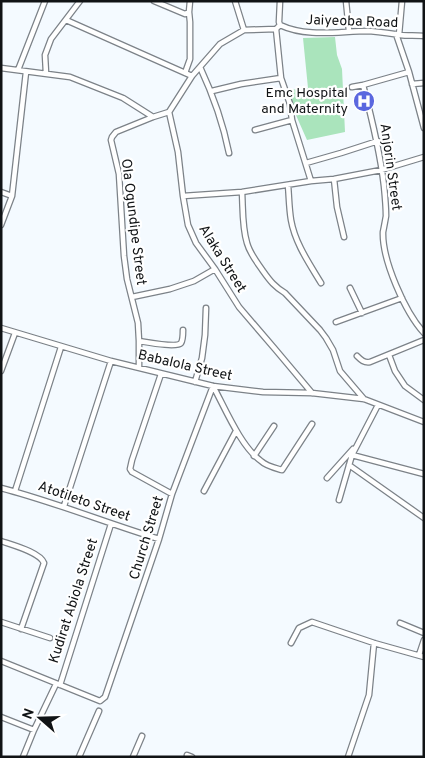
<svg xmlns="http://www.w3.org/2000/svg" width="425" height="758" viewBox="0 0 425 758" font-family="Overpass,sans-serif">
<rect width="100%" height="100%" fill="#f4faff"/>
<path fill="#aae4bc" d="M335,37L337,55L342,69L345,132L307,140L295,113L289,90L308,88L303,38Z"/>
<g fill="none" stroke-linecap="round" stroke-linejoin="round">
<g stroke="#7c8288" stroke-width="7">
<path id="street" d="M154,1L185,14L189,12L190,1
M235,1L244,30
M346,1L349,31
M66,20L192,76
M280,25L276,29L281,78L290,104L292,120L311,181
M280,25C308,38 339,31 369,31C380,32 390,33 400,35C408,36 416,35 424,36
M280,25L279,22L280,1
M396,34L409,72L424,128
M399,35L402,1
M200,67C213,95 223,123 229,153
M1,68L70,77L123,98L153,117
M18,70L45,1
M46,73L45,55L51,39L80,1
M185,73L190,59V22L189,12
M412,84L424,83
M363,85C372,119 380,151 384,186C385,196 386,206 386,216C385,222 384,227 383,232C382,260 405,312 424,333
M352,87L363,85L409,72
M212,91L241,84L281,78
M169,112L178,152L183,196L188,225L196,243L215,269L239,307L275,349L312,393
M255,130L292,120
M306,163L341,153L378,141
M334,179L337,207L344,237
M288,185C289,196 289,208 291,220C295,243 309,263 321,283
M1,192L12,196
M242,192C243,209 242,227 247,243C250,254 257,262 263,271C270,281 275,287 285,293L320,330L326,338L333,350L340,371L364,399
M183,196L242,192L311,181L334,179L381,170L424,157
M1,225L12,196L26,72
M350,288L362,313
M132,297L170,289L194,281L215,269
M336,322L402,298
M1,328L111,361L213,386L263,392L312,393L364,399L424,422
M139,341C146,342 177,348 181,343C183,340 183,333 183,330
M389,355L395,371L405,386L424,400
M357,356C361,360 364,363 370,362L424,340
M139,367V341L138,323L127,279L124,256L119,174L111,140L112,137L116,132L153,117L169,112L192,76L220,44L244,30L276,29
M1,371L15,333
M161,374L132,460L130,469L132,472L172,494
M195,382L202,358L205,335L206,308
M213,386C225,408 241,447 261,461C266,466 275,468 282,470L312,424
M352,455L424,474
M254,456L274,426
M349,465L424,518
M327,478L353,449
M1,488C55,502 106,523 159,539
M15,491L61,347
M204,491L236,431
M339,500L352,455L378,405
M64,506L111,361
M1,541C12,545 40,552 44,563L21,629
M1,622L50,638
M400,623L424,633
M291,643L299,628L312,622L374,643L424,657
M419,655L424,640
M1,661L100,701L105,697L159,539L172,494L213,386
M60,685L111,524
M1,717L34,730
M187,755L192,757
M23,757L34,730L56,684
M79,757L99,711
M133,757L142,736
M348,757L369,695L374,643"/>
</g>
<use href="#street" stroke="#fff" stroke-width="4.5"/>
</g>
<defs>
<g id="hospital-disc" transform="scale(1.125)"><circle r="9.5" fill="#5a67df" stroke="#fff"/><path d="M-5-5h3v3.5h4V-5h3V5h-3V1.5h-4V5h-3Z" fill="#fff"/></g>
</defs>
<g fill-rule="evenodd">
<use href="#hospital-disc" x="364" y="101"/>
</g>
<g text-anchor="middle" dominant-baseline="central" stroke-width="4.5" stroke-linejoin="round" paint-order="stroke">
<g font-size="14" fill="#101315" stroke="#fff">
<text transform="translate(352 22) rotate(2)">Jaiyeoba Road</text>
<text transform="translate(390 167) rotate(82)">Anjorin Street</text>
<text transform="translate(133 222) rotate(83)">Ola Ogundipe Street</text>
<text transform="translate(222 259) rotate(58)">Alaka Street</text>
<text transform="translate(185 366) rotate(13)">Babalola Street</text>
<text transform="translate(84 502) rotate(19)">Atotileto Street</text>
<text transform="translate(147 538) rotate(-73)">Church Street</text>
<text transform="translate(74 601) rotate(-72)">Kudirat Abiola Street</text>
</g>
<g font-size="14" fill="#101315" stroke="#fff" text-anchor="end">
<text x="348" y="93">Emc Hospital<tspan x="348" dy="16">and Maternity</tspan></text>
</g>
</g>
<rect width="425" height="758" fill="none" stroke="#101315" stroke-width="5"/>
<g transform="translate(40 718) rotate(290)" stroke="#ffffff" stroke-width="4" paint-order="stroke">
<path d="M0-4L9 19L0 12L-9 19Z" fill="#101315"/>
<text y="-8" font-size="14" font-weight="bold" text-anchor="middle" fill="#101315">N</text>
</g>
</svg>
